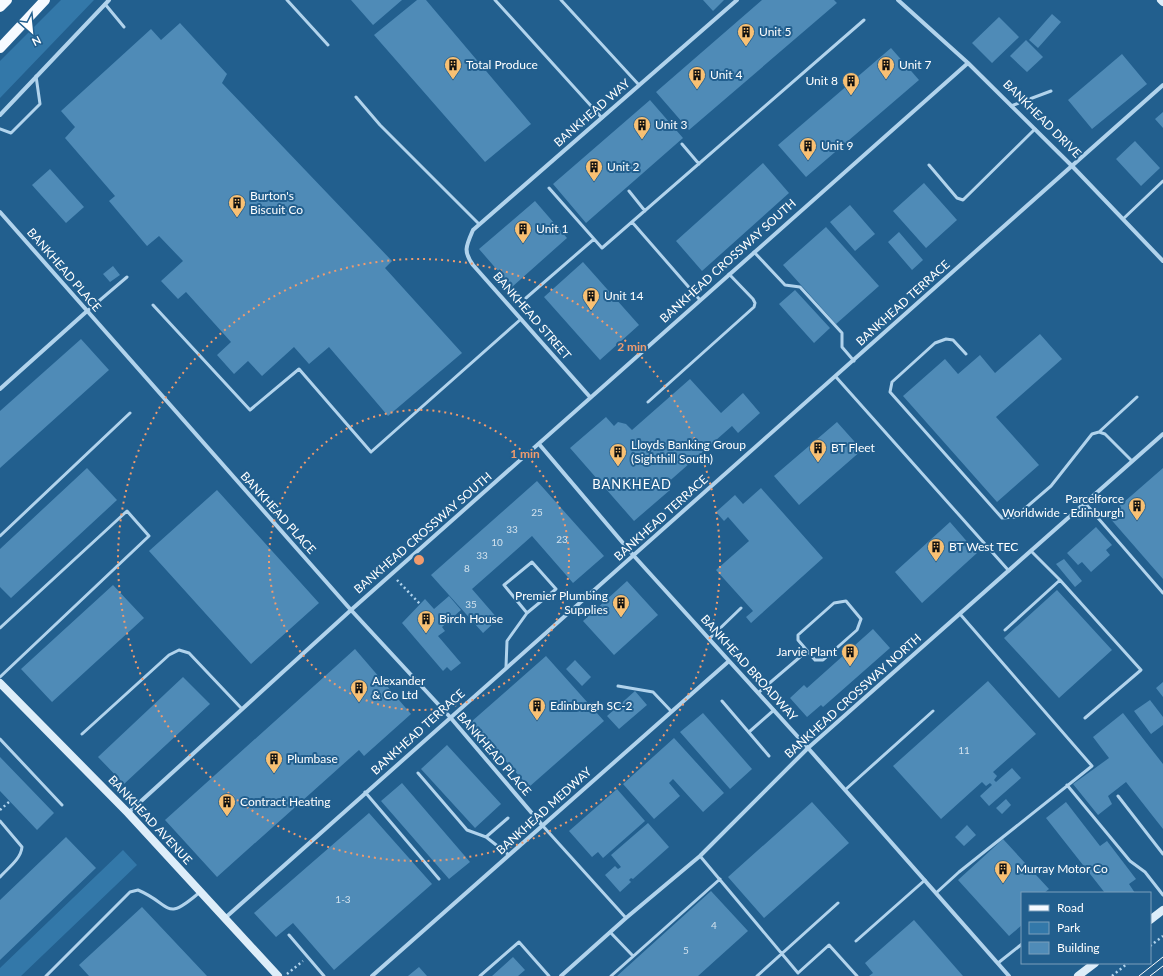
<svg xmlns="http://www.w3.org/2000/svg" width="1163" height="976" viewBox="0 0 1163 976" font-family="Lato,sans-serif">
<rect width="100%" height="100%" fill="#225f8e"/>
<!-- green -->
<path fill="#3378a9" d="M61 0H94L0 98V61Z
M123 850 137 865 21 976H0V968Z"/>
<!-- building -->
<path fill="#4f8bb7" d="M351 0H402L373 25Z
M417 0H426L531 124 485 162 374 35Z
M703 0H724L713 11Z
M762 0H834L837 3 689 130 656 92Z
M1052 14 1061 22 1038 48 1029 40Z
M999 17 1019 37 992 63 972 43Z
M180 23 227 74 222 83 392 261 385 268 462 353 388 416 329 347 309 364 294 347 262 376 248 361 234 374 217 355 231 342 186 292 178 299 161 281 183 261 159 236 147 246 109 201 115 196 65 138 75 127 61 111 151 29 161 40Z
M1026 40 1043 57 1027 72 1010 56Z
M891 48 919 80 806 177 778 145Z
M1122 54 1147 84 1092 129 1068 100Z
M650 100 683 138 586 223 553 184Z
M1163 112V128L1155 119Z
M1135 141 1160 168 1141 186 1116 159Z
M763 163 789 193 702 271 676 241Z
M50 169 84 207 66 223 32 185Z
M924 183 957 220 926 248 893 211Z
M535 201 567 238 512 287 479 249Z
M850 205 875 234 855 251 830 222Z
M826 227 879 286 836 324 783 265Z
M899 232 923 260 912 270 888 242Z
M583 262 639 325 600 360 544 297Z
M113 266 120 275 110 282 103 274Z
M795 290 830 328 814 343 779 304Z
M1040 334 1062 359 996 417 1039 465 997 502 903 396 945 359 958 374 980 355 995 373Z
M81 339 109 370 0 468V411Z
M690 379 721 413 743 393 760 413 738 433 732 426 665 485 670 490 634 521 570 448 606 417 614 426 618 422 626 424 632 430Z
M837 422 862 450 799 505 774 476Z
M87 468 117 500 11 598 0 587V549Z
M1163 468V579L1108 516Z
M537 481 604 556 573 583 532 536 472 589 498 619 483 633 431 575Z
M761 488 823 558 751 623 746 617 753 611 716 570 749 541 728 517 724 521 716 512 735 495 743 504Z
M217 490 319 603 251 664 149 551Z
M950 522 977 553 922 603 895 572Z
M1096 527 1112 545 1106 550 1110 555 1091 572 1082 562 1078 565 1067 553Z
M1064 559 1082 581 1075 587 1056 564Z
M627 581 658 615 614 655 583 621Z
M113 585 144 618 52 702 21 669Z
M1057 590 1112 650 1059 698 1004 638Z
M449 596 461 610 442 627 445 631 438 636 461 663 451 671 447 667 443 671 402 623 425 599 434 609Z
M873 629 890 648 823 707 821 705 807 717 790 698 804 685 807 688Z
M355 649 411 714 364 756 359 750 217 877 165 820Z
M546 656 604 721 529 787 471 722Z
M575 660 591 677 582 686 566 669Z
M183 677 210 704 124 784 98 757Z
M988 681 1036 734 993 772 997 776 994 780 996 782 1012 768 1021 778 989 806 980 796 992 785 990 783 986 786 982 782 941 819 893 766Z
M1163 682V697L1156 688Z
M635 691 647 705 619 729 607 716Z
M1150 700 1163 717V725L1151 734 1134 711Z
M703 713 752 769 730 789 680 732Z
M1123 713 1163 764V829L1126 782 1108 796 1112 804 1098 815 1073 784 1109 758 1093 737Z
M674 738 724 793 703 812 673 779 669 783 680 796 654 819 623 784Z
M447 745 501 804 475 828 421 769Z
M0 757 54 813 37 830 0 791Z
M402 783 470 862 449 879 381 801Z
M617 789 645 821 603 858 598 852 592 857 569 831Z
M1006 799 1011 805 1002 814 996 808Z
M812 802 849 843 764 918 728 877Z
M1066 802 1100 846 1107 841 1136 879 1129 884 1135 893H1105L1046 818Z
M369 813 432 884 334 970 293 923 276 937 254 913Z
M648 823 669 847 633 879 631 878 629 880 631 882 620 892 605 875 615 866 618 869 621 867 611 855Z
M967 825 976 835 964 846 955 837Z
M66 837 96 868 0 960V900Z
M1003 839 1049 889 1044 893H1022V925L1009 936 958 880Z
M711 891 748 931 698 976H617Z
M142 907 207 976H89L79 965Z
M914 920 963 976H869L873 973 865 963Z
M513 957 525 970 518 976H492Z
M419 967 427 976H408Z"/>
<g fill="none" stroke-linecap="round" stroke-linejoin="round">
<!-- path -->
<path stroke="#b1d3ec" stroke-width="2.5" stroke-dasharray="2 3" stroke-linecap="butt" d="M397 580 420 604
M0 810 10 801
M1150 946 1163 936
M287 974 303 961
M1112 976 1128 963"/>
<!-- lane -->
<path stroke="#b1d3ec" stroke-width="3" d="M287 0 328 45
M495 0 602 118
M561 0 639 85
M105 4 124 27
M356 97 380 125 479 224
M1011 106 1051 91
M0 129 11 133 40 104 36 76
M682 144 699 164
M929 165 957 198 963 200 1035 129
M549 188 602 248 864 20
M629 191 645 211
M1123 219 1163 181
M632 222 700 300
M754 252 785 285 800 287 842 333V347L854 361
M526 298 594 239
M153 305 250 410 299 369 371 452 521 319
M86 312 127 277
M966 354 953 340 946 339 935 343 892 382 890 392 1002 518 1015 517 1051 486 1092 434 1099 432 1105 434 1132 461
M836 377 1009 571
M648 402 754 307 755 303 753 299 729 274
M1099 432 1137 397
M1085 503 1163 593
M0 536 130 413
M1060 580 1141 670 1085 718
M846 601 861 619 857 630 823 660H815L798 640V635L834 603Z
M0 628 127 511 149 536 0 677
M1005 630 1060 580 1031 551
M709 639 741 608
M506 667 507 641 527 613 556 589 532 562 504 585 527 613
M618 686 653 692 671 711
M758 693 807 651
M722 701 769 756
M749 732 774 710
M82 734 169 655 179 650 189 653 242 709
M0 739 62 805
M418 773 467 830 486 837 509 855
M1067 785 1130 861 1145 872 1163 895
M845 790 933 711
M365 792 439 879
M1118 796 1163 854
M0 821 22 847C21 859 8 868 0 877
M542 825 626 918
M486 837 508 818
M700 856 798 973 829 945 857 976
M936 893 959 872 1092 766 960 614
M610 932 633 956
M289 935 324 976
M856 941 925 880
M998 963 1022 944
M46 976 130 892 138 890C173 905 164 923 200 892
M480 976 519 942 549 976
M611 976 720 879
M757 976 838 903"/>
<!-- street -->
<path stroke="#b1d3ec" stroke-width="4" d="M898 0 968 63 1073 167 1163 261
M0 115 109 0
M0 212 351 610 450 717 542 825
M0 389 86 312
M590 397 473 265C463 251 466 246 473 230L737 0
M539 444 634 556 808 748 1009 976
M128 813 351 610 968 63
M225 918C536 639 852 365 1163 85
M372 976 729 661
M561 976 626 918 700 856 808 748 1163 434"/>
<!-- secondary -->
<path stroke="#ddedf9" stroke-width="8" d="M1161 0 1163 2
M0 683 128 813 278 976
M1150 920 1163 910
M1078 976 1095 963"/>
<!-- primary -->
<path stroke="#f6faff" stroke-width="10" d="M0 7 7 0
M0 48 45 0"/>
<!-- tram -->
<path stroke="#fff" stroke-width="1" d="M1139 976 1163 957
M1150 976 1163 966"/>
</g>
<!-- distance rings -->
<g fill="none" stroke="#f19b6d" stroke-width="2" stroke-dasharray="2 4">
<circle cx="419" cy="560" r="150"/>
<circle cx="419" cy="560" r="301"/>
</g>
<!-- icons -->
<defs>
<symbol id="building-pin" viewBox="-11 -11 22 30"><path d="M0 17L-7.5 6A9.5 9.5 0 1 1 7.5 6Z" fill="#f8c073" stroke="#225f8e"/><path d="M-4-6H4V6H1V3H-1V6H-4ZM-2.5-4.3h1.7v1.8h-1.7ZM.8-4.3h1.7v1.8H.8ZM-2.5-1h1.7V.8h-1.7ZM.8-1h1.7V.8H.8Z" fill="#111"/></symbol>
</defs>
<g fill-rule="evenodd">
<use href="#building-pin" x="736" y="22" width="20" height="27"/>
<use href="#building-pin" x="443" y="55" width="20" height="27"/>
<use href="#building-pin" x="876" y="55" width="20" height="27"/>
<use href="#building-pin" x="687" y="65" width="20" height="27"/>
<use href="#building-pin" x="841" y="71" width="20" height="27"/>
<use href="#building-pin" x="632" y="115" width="20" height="27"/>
<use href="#building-pin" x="798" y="136" width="20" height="27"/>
<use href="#building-pin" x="584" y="157" width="20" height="27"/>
<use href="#building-pin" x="227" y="193" width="20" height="27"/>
<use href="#building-pin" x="513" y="219" width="20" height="27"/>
<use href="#building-pin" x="581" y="286" width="20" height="27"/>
<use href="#building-pin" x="808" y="438" width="20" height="27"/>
<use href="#building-pin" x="608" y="442" width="20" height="27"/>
<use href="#building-pin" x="1127" y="496" width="20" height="27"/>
<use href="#building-pin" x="926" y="537" width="20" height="27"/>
<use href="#building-pin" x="611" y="593" width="20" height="27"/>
<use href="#building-pin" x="416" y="609" width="20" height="27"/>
<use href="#building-pin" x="840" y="642" width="20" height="27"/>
<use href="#building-pin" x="349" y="678" width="20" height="27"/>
<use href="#building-pin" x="527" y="696" width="20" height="27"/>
<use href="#building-pin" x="264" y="749" width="20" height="27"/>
<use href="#building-pin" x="217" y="792" width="20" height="27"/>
<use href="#building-pin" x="993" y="859" width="20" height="27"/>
</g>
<g text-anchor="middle" stroke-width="4" stroke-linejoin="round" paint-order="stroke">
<!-- number labels -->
<g font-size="10" fill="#d3e2ed">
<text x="537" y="516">25</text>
<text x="512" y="533">33</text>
<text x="562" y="543">23</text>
<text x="497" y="546">10</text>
<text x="482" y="559">33</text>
<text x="467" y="572">8</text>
<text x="471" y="608">35</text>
<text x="964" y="754">11</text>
<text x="343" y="903">1-3</text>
<text x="714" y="929">4</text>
<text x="686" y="954">5</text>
</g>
<!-- poi labels -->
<g font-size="12" fill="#fff" stroke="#225f8e" text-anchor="start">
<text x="759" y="36">Unit 5</text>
<text x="466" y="69">Total Produce</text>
<text x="899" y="69">Unit 7</text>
<text x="710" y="79">Unit 4</text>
<text x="838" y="85" text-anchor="end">Unit 8</text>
<text x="655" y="129">Unit 3</text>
<text x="821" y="150">Unit 9</text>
<text x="607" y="171">Unit 2</text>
<text x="250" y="200">Burton's<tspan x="250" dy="14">Biscuit Co</tspan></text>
<text x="536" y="233">Unit 1</text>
<text x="604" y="300">Unit 14</text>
<text x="631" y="449">Lloyds Banking Group<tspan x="631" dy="14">(Sighthill South)</tspan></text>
<text x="831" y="452">BT Fleet</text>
<text x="1124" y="503" text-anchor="end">Parcelforce<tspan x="1124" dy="14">Worldwide - Edinburgh</tspan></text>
<text x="949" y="551">BT West TEC</text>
<text x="608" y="600" text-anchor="end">Premier Plumbing<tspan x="608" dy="14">Supplies</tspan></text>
<text x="439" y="623">Birch House</text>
<text x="837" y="656" text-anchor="end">Jarvie Plant</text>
<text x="372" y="685">Alexander<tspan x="372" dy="14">&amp; Co Ltd</tspan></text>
<text x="550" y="710">Edinburgh SC-2</text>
<text x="287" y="763">Plumbase</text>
<text x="240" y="806">Contract Heating</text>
<text x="1016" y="873">Murray Motor Co</text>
</g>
<!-- street labels -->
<g font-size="12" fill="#fff" stroke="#225f8e">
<text transform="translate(592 113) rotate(-41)" y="4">BANKHEAD WAY</text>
<text transform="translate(1042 119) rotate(45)" y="4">BANKHEAD DRIVE</text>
<text transform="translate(728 261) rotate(-42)" y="4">BANKHEAD CROSSWAY SOUTH</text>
<text transform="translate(64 270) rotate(49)" y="4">BANKHEAD PLACE</text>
<text transform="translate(903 303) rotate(-42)" y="4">BANKHEAD TERRACE</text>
<text transform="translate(532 316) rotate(49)" y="4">BANKHEAD STREET</text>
<text transform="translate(278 513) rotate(48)" y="4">BANKHEAD PLACE</text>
<text transform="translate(661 518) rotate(-42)" y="4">BANKHEAD TERRACE</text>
<text transform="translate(423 533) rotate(-41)" y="4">BANKHEAD CROSSWAY SOUTH</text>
<text transform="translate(749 668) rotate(48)" y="4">BANKHEAD BROADWAY</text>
<text transform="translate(853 696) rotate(-42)" y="4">BANKHEAD CROSSWAY NORTH</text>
<text transform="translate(418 732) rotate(-42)" y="4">BANKHEAD TERRACE</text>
<text transform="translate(494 754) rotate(49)" y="4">BANKHEAD PLACE</text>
<text transform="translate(544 811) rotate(-42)" y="4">BANKHEAD MEDWAY</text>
<text transform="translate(150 820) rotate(47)" y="4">BANKHEAD AVENUE</text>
</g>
<!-- neighbourhood labels -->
<g font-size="13" letter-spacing="1" fill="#fff" stroke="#225f8e">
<text x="632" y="489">BANKHEAD</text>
</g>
</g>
<circle cx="419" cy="560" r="6" fill="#f19b6d" stroke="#225f8e" stroke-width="2"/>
<g font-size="12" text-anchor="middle" font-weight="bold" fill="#f19b6d" stroke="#225f8e" stroke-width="4" stroke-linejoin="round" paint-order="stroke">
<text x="632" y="351">2 min</text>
<text x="525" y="458">1 min</text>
</g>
<!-- legend -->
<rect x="1021" y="892" width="130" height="72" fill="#225f8e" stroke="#7a9fbb"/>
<rect x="1029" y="905" width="20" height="6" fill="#f6faff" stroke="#7a9fbb"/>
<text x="1057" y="912" font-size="12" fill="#ffffff">Road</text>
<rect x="1029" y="922" width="20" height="12" fill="#3378a9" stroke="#7a9fbb"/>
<text x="1057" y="932" font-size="12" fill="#ffffff">Park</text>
<rect x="1029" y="942" width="20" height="12" fill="#4f8bb7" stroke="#7a9fbb"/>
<text x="1057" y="952" font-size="12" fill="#ffffff">Building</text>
<!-- north arrow -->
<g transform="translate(32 32) rotate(153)" stroke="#225f8e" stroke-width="3" paint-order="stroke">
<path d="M0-3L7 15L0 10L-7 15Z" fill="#ffffff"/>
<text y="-6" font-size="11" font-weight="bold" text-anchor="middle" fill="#ffffff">N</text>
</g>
</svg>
